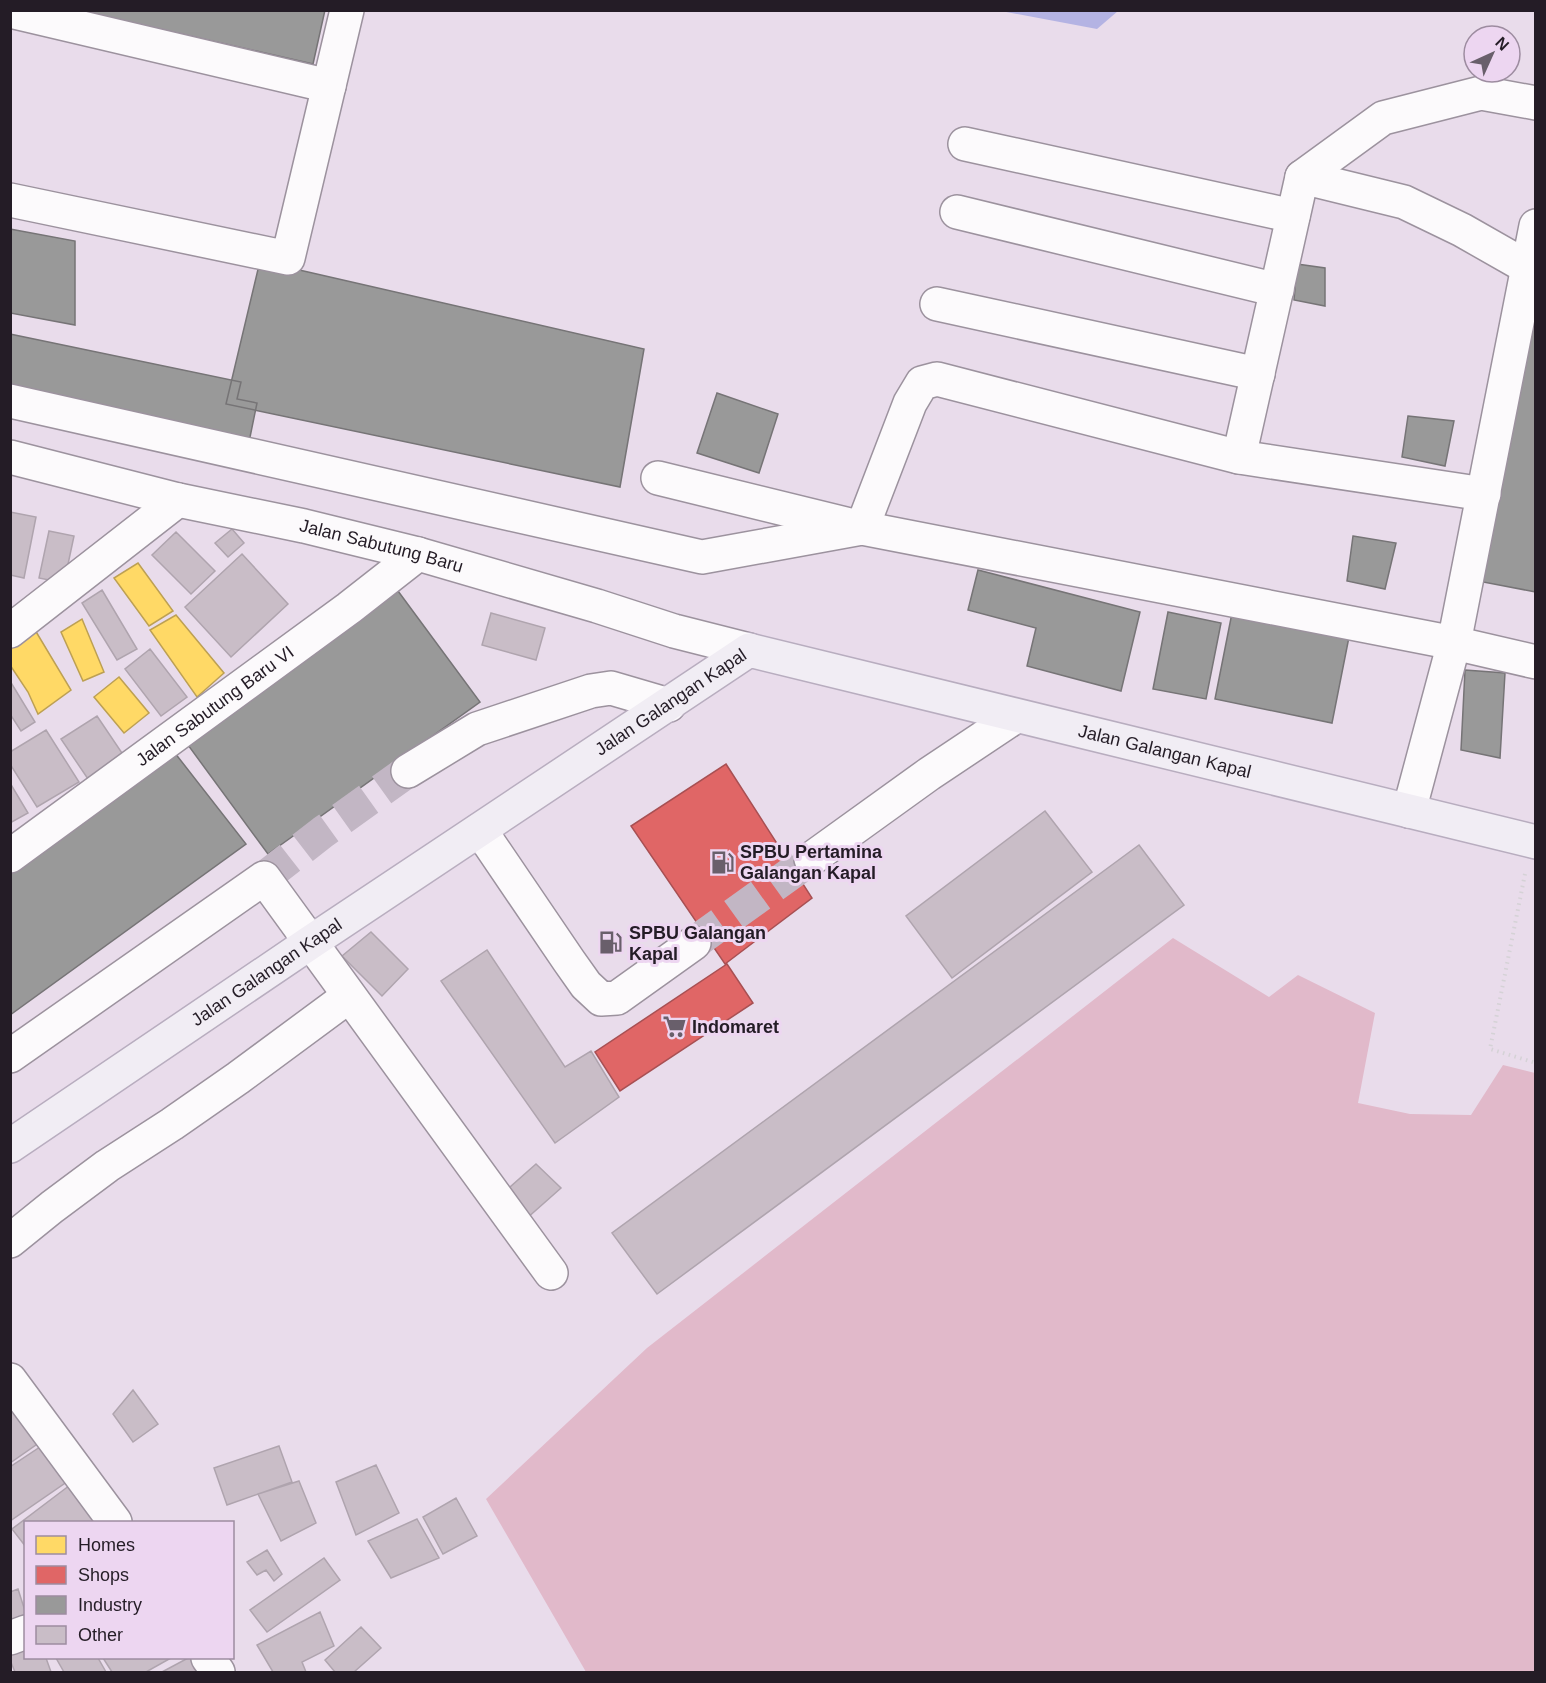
<svg xmlns="http://www.w3.org/2000/svg" width="1546" height="1683" viewBox="0 0 1546 1683" font-family="Helvetica,sans-serif">
<rect width="100%" height="100%" fill="#e9dceb"/>
<!-- green -->
<path fill="#e1b9ca" d="M1173 938 1269 997 1298 975 1375 1013 1358 1103 1410 1114 1471 1115 1503 1065 1535 1073V1672H586L486 1499 647 1348Z"/>
<!-- water -->
<path fill="#b4b3e3" d="M1001 11H1118L1097 29Z"/>
<!-- homes -->
<path fill="#ffd966" stroke="#bda053" stroke-width="1.5" d="M138 563 173 611 149 626 114 578Z
M176 615 224 673 197 697 150 630Z
M82 619 104 672 83 681 61 632Z
M35 630 71 690 38 714 28 692 10 665V645Z
M119 677 149 713 124 733 94 697Z"/>
<!-- shops -->
<path fill="#e06666" stroke="#a85053" stroke-width="1.5" d="M726 764 812 898 725 964 631 826Z
M727 964 753 1003 620 1091 595 1052Z"/>
<!-- industry -->
<path fill="#999" stroke="#767476" stroke-width="1.5" d="M75 10H325L313 64Z
M10 229 75 241V325L10 313Z
M260 261 644 349 620 487 226 404Z
M1297 264 1325 268V306L1294 300Z
M1536 301V592L1483 582Z
M10 334 241 382 237 399 257 403 249 442 10 392Z
M717 393 778 414 759 473 697 453Z
M1408 416 1454 421 1445 466 1402 457Z
M1353 536 1396 543 1385 589 1347 581Z
M978 570 1140 612 1121 691 1027 666 1036 628 968 610Z
M398 591 480 702 268 854 188 745Z
M1168 612 1221 623 1206 699 1153 689Z
M1232 613 1349 637 1332 723 1215 699Z
M1465 670 1505 673 1500 758 1461 750Z
M171 748 246 844 10 1015V863Z"/>
<!-- building -->
<path fill="#c9bdc7" stroke="#afa4ae" stroke-width="1.5" d="M10 512 36 517 24 578 10 575Z
M232 529 244 543 228 557 215 543Z
M49 531 74 536 64 583 39 578Z
M176 532 215 571 191 594 152 555Z
M242 554 288 604 231 657 185 607Z
M102 590 137 649 117 660 82 603Z
M491 613 545 628 536 660 482 645Z
M150 649 187 697 161 716 125 669Z
M10 681 35 722 21 731 10 714Z
M97 716 124 756 88 779 61 739Z
M46 730 79 782 37 807 10 764V752Z
M10 783 28 813 10 823Z
M1045 811 1092 872 952 978 906 916Z
M1139 845 1184 905 657 1294 612 1233Z
M371 932 408 969 382 996 342 956Z
M487 950 565 1067 591 1051 619 1097 555 1143 441 981Z
M536 1164 561 1188 526 1219 502 1194Z
M133 1390 158 1424 133 1442 113 1414Z
M10 1394 43 1440 10 1463Z
M46 1443 71 1479 10 1521V1467Z
M279 1446 292 1482 227 1505 214 1468Z
M376 1465 399 1513 356 1535 336 1482Z
M299 1481 316 1523 281 1541 258 1494Z
M74 1482 96 1522H26V1547L12 1529Z
M456 1498 477 1536 443 1554 423 1517Z
M417 1519 439 1558 391 1578 368 1541Z
M267 1550 282 1574 274 1581 266 1570 257 1575 247 1562Z
M324 1558 340 1580 267 1632 250 1610Z
M18 1589 26 1614V1624L15 1627 10 1614V1592Z
M320 1612 334 1646 302 1662 306 1672H273L257 1645Z
M361 1627 381 1648 354 1672H335L325 1660Z
M26 1641V1658H46L51 1672H15L10 1660V1646Z
M56 1658H98L106 1672H64Z
M103 1658H171L146 1672H112Z
M188 1658H194L202 1672H162Z"/>
<g fill="none" stroke-linecap="round" stroke-linejoin="round">
<!-- minor-tunnel -->
<path stroke="#c2b6c4" stroke-width="33" stroke-dasharray="33 16" stroke-linecap="butt" d="M264 878 323 832 408 771
M694 943 811 859"/>
<defs>
<g id="minor">
<path d="M10 11 329 86"/>
<path d="M965 144 1293 216"/>
<path d="M1302 177 1404 202 1462 230 1527 267"/>
<path d="M10 200 288 258 347 10"/>
<path d="M957 212 1277 290"/>
<path d="M937 304 1258 374"/>
<path d="M10 401 702 557 862 528 1454 643 1536 662"/>
<path id="s1" d="M10 457 178 500 304 526 418 554 597 606 674 631 749 650"/>
<path d="M1239 457 1302 177 1383 118 1481 93 1536 103"/>
<path d="M658 478 862 528 910 403 922 383 937 379 1239 457 1484 494"/>
<path d="M10 631 178 500"/>
<path d="M408 771 477 729 591 691 611 688 669 705"/>
<path d="M1409 811 1454 643 1536 226"/>
<path d="M480 830 569 961 586 985 601 999 617 998 694 943"/>
<path id="s2" d="M10 856 349 608 418 554"/>
<path d="M811 859 929 774 1016 716"/>
<path d="M10 1056 264 878 551 1273"/>
<path d="M10 1241 52 1207 107 1166 172 1124 238 1078 349 996"/>
<path d="M10 1380 115 1522"/>
<path d="M10 1638 26 1632"/>
<path d="M208 1658 218 1672"/>
</g>
<g id="major">
<path id="s3" d="M10 1146 311 942 749 650 1536 842"/>
</g>
</defs>
<!-- minor casing -->
<use href="#minor" stroke="#9c929e" stroke-width="36"/>
<!-- major casing -->
<use href="#major" stroke="#b8adbf" stroke-width="36"/>
<!-- path -->
<path stroke="#d5d2d6" stroke-width="4" stroke-dasharray="1.5 4.5" stroke-linecap="butt" d="M1525 874 1490 1049 1536 1063"/>
<!-- minor -->
<use href="#minor" stroke="#fcfafc" stroke-width="33"/>
<!-- major -->
<use href="#major" stroke="#f1edf4" stroke-width="33"/>
</g>
<!-- icons -->
<defs>
<symbol id="fuel-bare" viewBox="-9 -9 18 18"><path d="M-5.5-6h7V0h2V4h1.3V-2.5L3-4.5l.8-.8L6-3V5H2.5V1h-1V6h-7ZM-4.2-4.7v3.2H.2V-4.7Z" fill="#695f6b" stroke="#edd6f1" stroke-width="2.5" paint-order="stroke"/></symbol>
<symbol id="supermarket-bare" viewBox="-9 -9 18 18"><path d="M-6-5.5h2.5l.6 2H6L4.5 2H-2.5L-4.4-4H-6ZM-1.5 3.2a1.3 1.3 0 1 0 .1 0ZM3 3.2a1.3 1.3 0 1 0 .1 0Z" fill="#695f6b" stroke="#edd6f1" stroke-width="2.5" paint-order="stroke"/></symbol>
</defs>
<g fill-rule="evenodd">
<use href="#fuel-bare" x="706" y="846" width="33" height="33"/>
<use href="#fuel-bare" x="594" y="926" width="33" height="33"/>
<use href="#supermarket-bare" x="658" y="1010" width="33" height="33"/>
</g>
<g text-anchor="middle" stroke-width="6" stroke-linejoin="round" paint-order="stroke">
<!-- street labels -->
<g font-size="18" fill="#241c26" stroke="#edd6f1">
<text dy="6" stroke="none"><textPath href="#s1" startOffset="382">Jalan Sabutung Baru</textPath></text>
<text dy="6" stroke="none"><textPath href="#s3" startOffset="796">Jalan Galangan Kapal</textPath></text>
<text dy="6" stroke="none"><textPath href="#s2" startOffset="254">Jalan Sabutung Baru VI</textPath></text>
<text dy="6" stroke="none"><textPath href="#s3" startOffset="1318">Jalan Galangan Kapal</textPath></text>
<text dy="6" stroke="none"><textPath href="#s3" startOffset="310">Jalan Galangan Kapal</textPath></text>
</g>
<!-- poi labels -->
<g font-size="18" font-weight="bold" fill="#241c26" stroke="#edd6f1" text-anchor="start">
<text x="740" y="858">SPBU Pertamina<tspan x="740" dy="21">Galangan Kapal</tspan></text>
<text x="629" y="939">SPBU Galangan<tspan x="629" dy="21">Kapal</tspan></text>
<text x="692" y="1033">Indomaret</text>
</g>
</g>
<!-- border -->
<rect width="1546" height="1683" fill="none" stroke="#241c26" stroke-width="24"/>
<!-- legend -->
<rect x="24" y="1521" width="210" height="138" fill="#edd6f1" stroke="#9d8ca0" stroke-width="1.5"/>
<rect x="36" y="1536" width="30" height="18" fill="#ffd966" stroke="#9d8ca0" stroke-width="1.5"/>
<text x="78" y="1551" font-size="18" fill="#241c26">Homes</text>
<rect x="36" y="1566" width="30" height="18" fill="#e06666" stroke="#9d8ca0" stroke-width="1.5"/>
<text x="78" y="1581" font-size="18" fill="#241c26">Shops</text>
<rect x="36" y="1596" width="30" height="18" fill="#999999" stroke="#9d8ca0" stroke-width="1.5"/>
<text x="78" y="1611" font-size="18" fill="#241c26">Industry</text>
<rect x="36" y="1626" width="30" height="18" fill="#c9bdc7" stroke="#9d8ca0" stroke-width="1.5"/>
<text x="78" y="1641" font-size="18" fill="#241c26">Other</text>
<!-- north arrow -->
<g transform="translate(1492 54) rotate(45)"><circle r="28" fill="#edd6f1" stroke="#9d8ca0" stroke-width="1.5"/>
<path d="M0-4.5L10 22L0 15L-10 22Z" fill="#695f6b"/>
<text y="-9" font-size="16" font-weight="bold" text-anchor="middle" fill="#241c26">N</text>
</g>
</svg>
